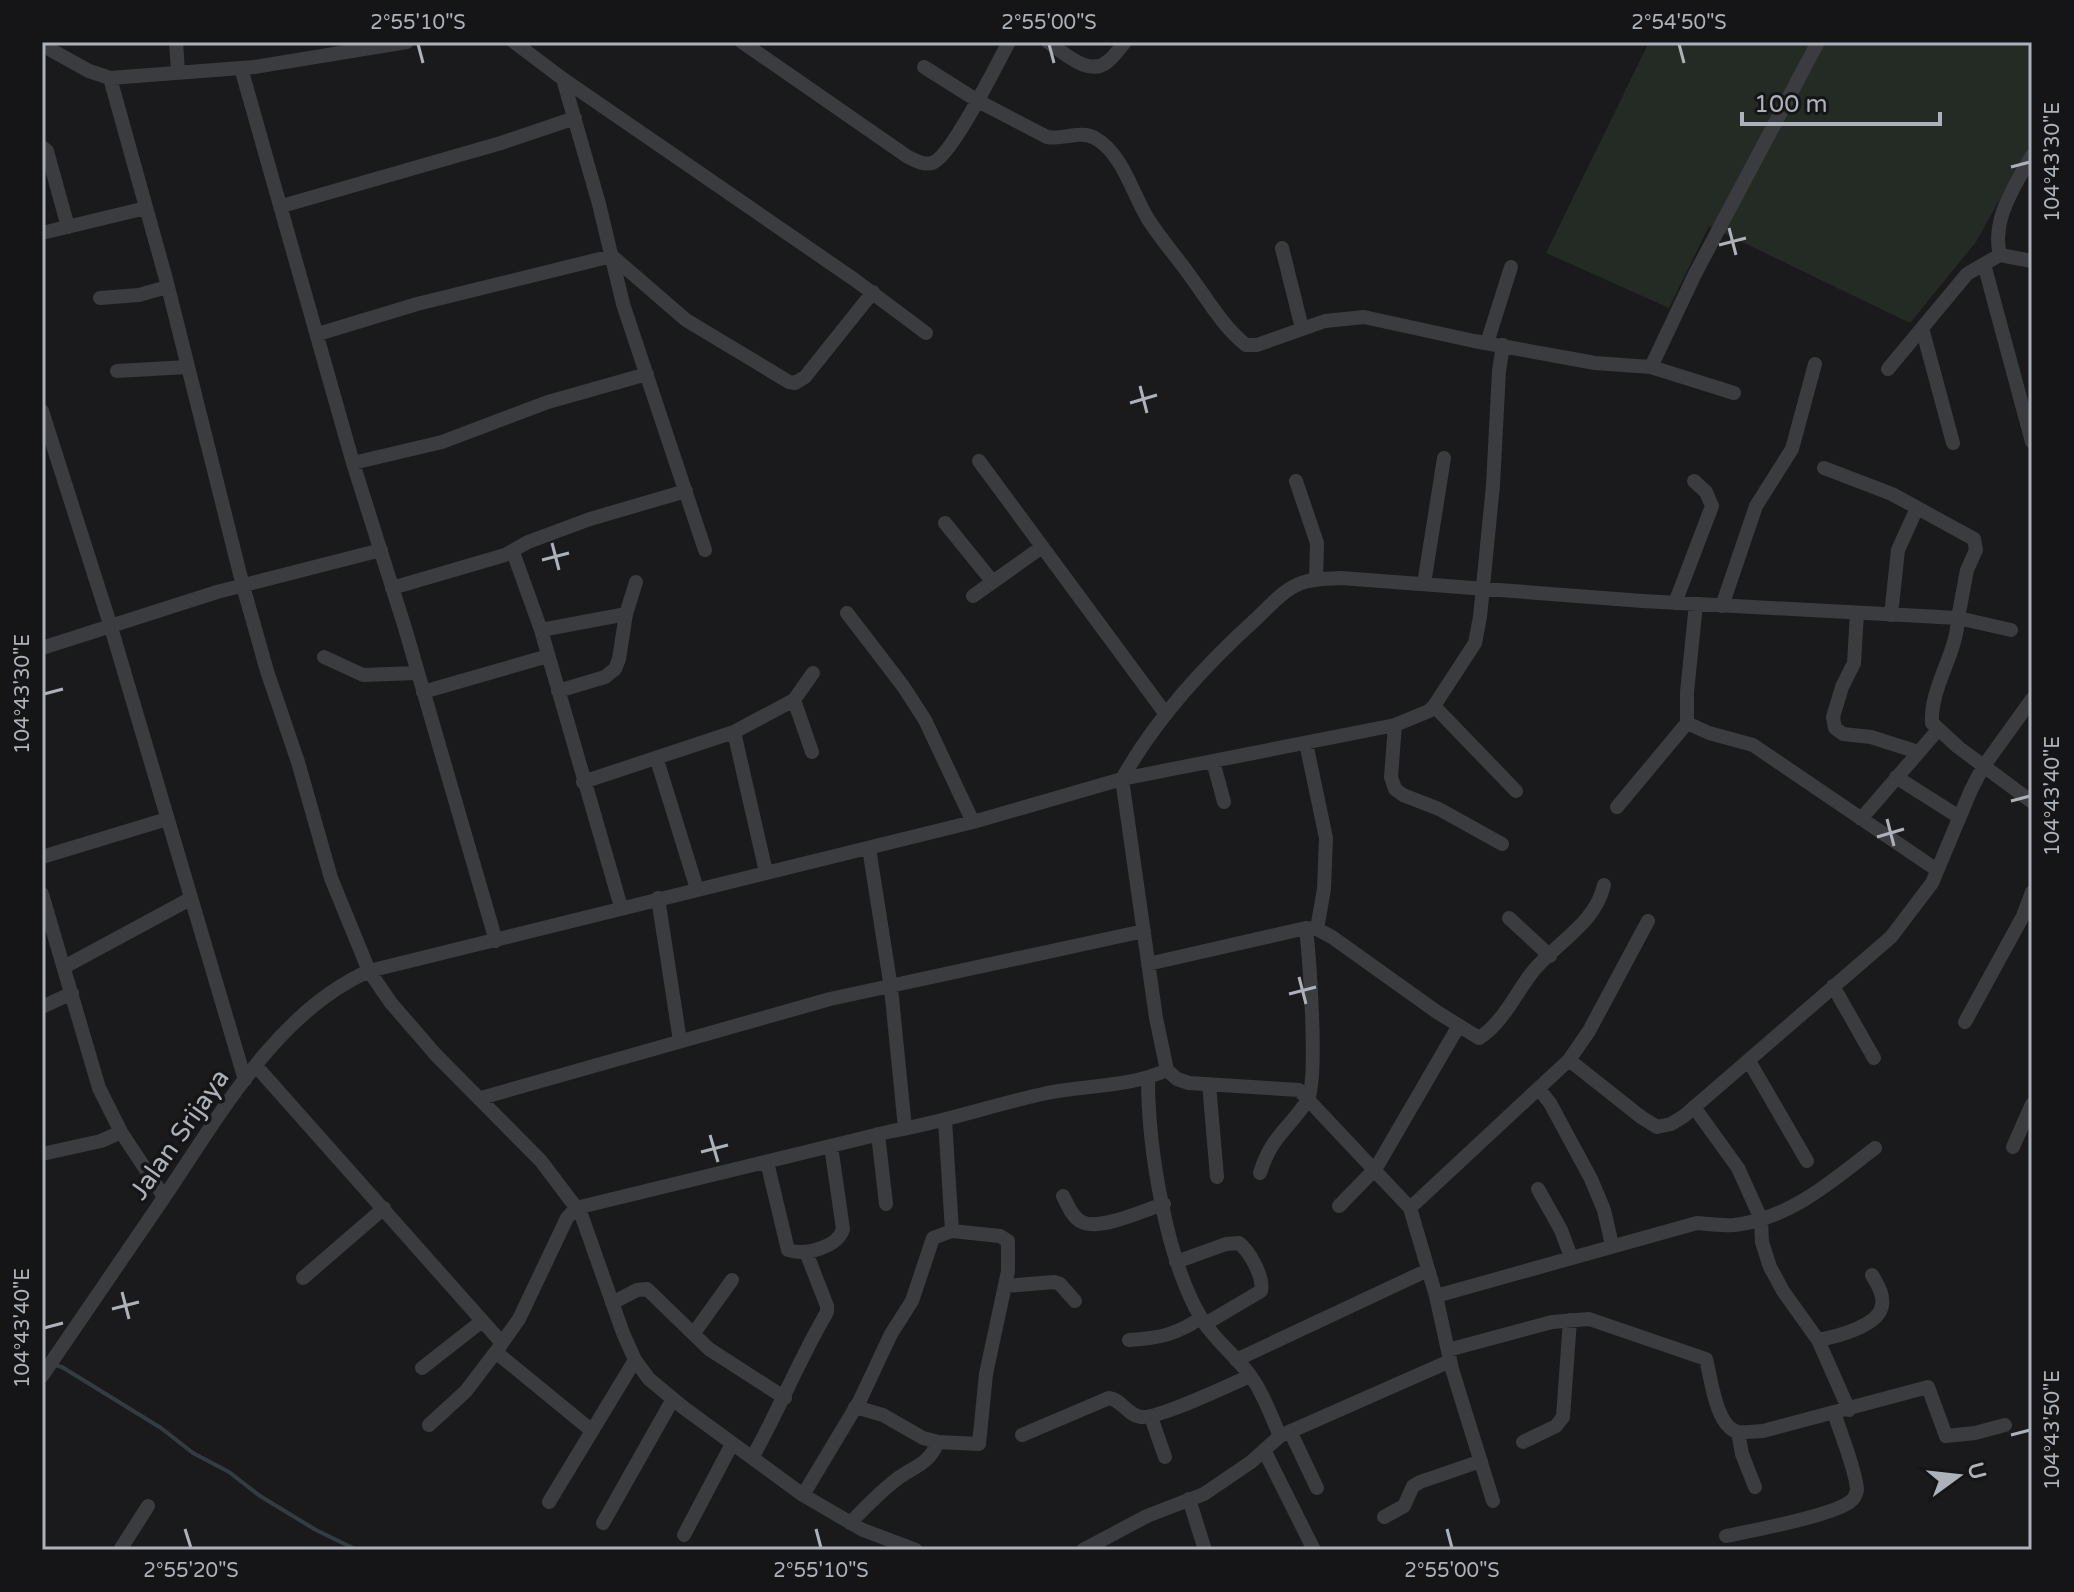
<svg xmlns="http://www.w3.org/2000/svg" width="2074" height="1592" viewBox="0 0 2074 1592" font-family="'Varela Round',sans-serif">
<rect width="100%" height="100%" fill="#1a1a1c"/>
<!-- green -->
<path fill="#242b24" d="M1649 42H2032V141L1976 242 1910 323 1709 226 1669 308 1546 253Z"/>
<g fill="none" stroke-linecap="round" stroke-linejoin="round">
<!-- stream -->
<path stroke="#333c41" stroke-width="4" d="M42 1362 62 1367 161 1428 193 1453 229 1472 260 1496 316 1530 357 1550"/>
<!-- minor -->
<path stroke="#3b3c40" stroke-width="14" d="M176 42 178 71
M514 42 563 79 855 280 926 333
M742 42 908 157C916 161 923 165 932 163 952 157 997 63 1009 42
M1048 42C1063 52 1089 77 1107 62 1114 57 1119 49 1125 42
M42 45 89 71 110 78 254 67 407 42
M924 67 978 101 1047 137C1064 140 1080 130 1095 138 1123 154 1132 193 1148 219 1160 238 1175 255 1188 273 1206 297 1222 326 1246 345H1257L1325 321 1364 317 1474 341 1595 363 1651 367 1734 393
M241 68 353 463 405 628 496 941
M110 78 166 279 243 586 267 671 298 762 331 878 369 971 391 1003 436 1055 541 1161 581 1214 623 1333 635 1360 649 1379 684 1408 803 1495 863 1530 916 1550
M563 79 599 204 623 304 705 550
M42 147 47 151 68 227
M282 206 501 143 575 118
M42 233 146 208
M1282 248 1302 328
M2000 255C1991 219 2015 186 2032 155
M2032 261 2000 255 1984 264 2032 442
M100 298 139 295 167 287
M1922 328 1953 443
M318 334 417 304 612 256 686 320 789 382 795 383 805 377 873 292
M1487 343 1511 267
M1651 367 1695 274 1818 42
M1888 369 1967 274 1984 264
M117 371 187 367
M42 411 110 624 245 1080
M979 461 1165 713
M353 463 442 442 548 402 647 374
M1824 468 1892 494 1974 539 1976 550 1967 570 1958 618 2011 630
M1296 481 1317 543 1316 579
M945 523 992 581
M513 552 541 630 621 907
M1424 584 1444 458
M392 588 505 555 528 542 590 519 686 491
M973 596 1042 547
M1675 603 1712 506 1706 492 1694 481
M1696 604 1687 692V723L1709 733 1753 745 1937 870
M1722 606 1756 506 1792 449 1815 364
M847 613 903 686 925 720 973 822
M1857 613 1854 663 1842 687 1833 717 1835 728 1843 734 1871 737 1918 752
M1891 615 1898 550 1917 508
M541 630 626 614
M42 648 217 592 381 550
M324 657 363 675 418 673
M558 691 605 677 615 669 619 659 626 614 636 582
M423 692 548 656
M794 700 812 752
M1434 706 1516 791
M1395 725 1391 777 1395 789 1403 795 1439 809 1502 844
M734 732 766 872
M1306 743 1326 838 1324 889 1317 929
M657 760 697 889
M1213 761 1224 802
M1896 777 1959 817
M583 782 734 732 794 700 813 673
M1617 807 1687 723
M1861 819 1937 731
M869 848 891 988 905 1128
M42 857 167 819
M42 894 99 1088 121 1132 164 1197
M658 898 680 1041
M1509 918 1550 956
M1148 964 1306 928 1317 929 1332 937 1437 1012 1479 1038C1504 1022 1516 992 1534 970 1558 941 1595 924 1604 885
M64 967 190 899
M1833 986 1874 1058
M42 1007 72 993
M1965 1022 2023 916 2032 892
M1569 1060 1641 1117 1657 1127 1671 1124 1684 1116 1891 937 1932 883 1971 790 1983 767 2032 699
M1749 1061 1807 1161
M256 1066 502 1343 519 1319 567 1218 576 1208 892 1131C945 1122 995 1104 1047 1093 1087 1085 1130 1087 1167 1070
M1209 1084 1217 1177
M1539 1089 1550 1103 1591 1179 1604 1210 1612 1245
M481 1098 830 999 1144 931
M1694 1107 1738 1168 1761 1219 1762 1242 1770 1267 1783 1291 1818 1340 1849 1410
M878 1134 886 1204
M2013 1147 2032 1104
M42 1154 101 1141 121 1132
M767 1162 788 1250C805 1256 838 1247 843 1229L831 1146
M1260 1173C1272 1135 1288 1130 1307 1101 1319 1083 1309 955 1306 928
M1538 1189 1561 1230 1571 1257
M1063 1196C1068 1205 1072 1218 1082 1222 1100 1231 1144 1210 1164 1204
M1339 1206 1376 1168 1458 1027
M1410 1208 1569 1060 1589 1031 1648 921
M1176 1262 1226 1244 1239 1243C1250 1252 1264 1277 1261 1291L1205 1324
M303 1278 384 1208
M1005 1286 1054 1282 1060 1284 1075 1301
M1436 1296 1697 1223C1709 1224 1723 1226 1735 1225 1791 1218 1832 1181 1875 1148
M612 1303 637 1290 647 1289 709 1349 785 1398
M694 1333 732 1280
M1129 1340C1160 1338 1175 1335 1201 1318
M1818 1340C1835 1337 1880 1326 1882 1305 1884 1294 1877 1284 1872 1275
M1448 1350 1552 1322 1589 1319 1706 1359C1711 1378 1716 1427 1738 1432 1745 1433 1755 1431 1763 1431L1928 1387 1946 1436 1975 1433 2005 1425
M497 1353 591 1430
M1236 1360 1428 1270
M422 1368 482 1321
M42 1376C82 1317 122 1258 163 1199 218 1118 276 1012 369 971L973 822 1122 779C1156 718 1204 666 1256 619 1269 607 1282 591 1299 584 1312 578 1328 579 1341 578L1643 601 1958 618C1957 654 1930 687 1932 723L1958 747 2032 802
M855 1407 883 1415 923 1438 938 1442 979 1444 986 1374 1008 1271V1241L1000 1236 952 1231 945 1120
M1151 1417 1165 1457
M429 1425 466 1391 501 1345
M1290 1431 1317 1488
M1738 1432 1742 1454 1755 1487
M1022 1435 1109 1398C1122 1400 1127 1415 1141 1417 1159 1419 1229 1385 1250 1376
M1280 1436 1450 1361
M1523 1442 1556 1426 1563 1417 1570 1320
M1264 1450 1314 1550
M752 1458C779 1410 799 1360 827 1312V1306L806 1252
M803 1495 860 1400 891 1334 912 1301 933 1238 952 1231
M1189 1499 1205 1550
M1493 1501 1452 1369 1436 1296 1410 1208 1299 1090 1189 1083 1177 1079 1167 1070 1156 1018 1122 779 1395 725 1429 711 1434 706 1475 643 1480 617 1493 485 1499 371 1503 345
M549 1502 635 1360
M1384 1517 1404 1506 1413 1486 1420 1482 1481 1461
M603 1523 673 1399
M850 1523C864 1509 877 1495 892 1483 911 1466 927 1468 938 1442
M684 1535 732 1444
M1726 1536C1751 1531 1835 1515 1851 1501 1854 1499 1856 1494 1857 1490 1857 1474 1840 1431 1834 1413
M120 1550 148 1506
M1083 1550 1147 1516 1204 1494 1251 1462 1280 1436C1272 1418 1265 1398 1254 1381 1240 1359 1217 1343 1203 1321 1166 1262 1148 1147 1148 1078"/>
</g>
<!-- ticks -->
<path fill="none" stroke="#adb2ba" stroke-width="3" d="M418 44 423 63M1049 44 1054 63M1679 44 1684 63M2011 167 2030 162M1729 228 1736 255M1719 245 1746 238M1140 386 1147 413M1130 403 1157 395M552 543 559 570M542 560 569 553M44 694 63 689M2011 801 2030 796M1887 819 1894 846M1877 837 1904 829M1299 977 1306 1004M1289 994 1316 987M710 1135 718 1162M701 1152 728 1145M122 1292 129 1319M112 1309 139 1302M44 1328 63 1323M2011 1435 2030 1430M185 1529 191 1548M816 1529 821 1548M1447 1529 1452 1548"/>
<g text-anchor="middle" stroke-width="7" stroke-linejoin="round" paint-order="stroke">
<!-- street labels -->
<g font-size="26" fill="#adb2ba" stroke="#151517">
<text transform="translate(179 1134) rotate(-55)" y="9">Jalan Srijaya</text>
</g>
</g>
<!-- border -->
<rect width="2074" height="1592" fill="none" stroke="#151517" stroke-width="88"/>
<!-- north arrow -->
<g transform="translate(1958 1476) rotate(75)" stroke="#151517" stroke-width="6" paint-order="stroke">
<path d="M0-6L14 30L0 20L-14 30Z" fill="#adb2ba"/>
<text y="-12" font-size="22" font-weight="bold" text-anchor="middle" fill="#adb2ba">U</text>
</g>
<!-- scale -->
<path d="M1742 112v12h198v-12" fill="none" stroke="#adb2ba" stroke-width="4"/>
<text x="1754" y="112" font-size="24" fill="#adb2ba" stroke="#151517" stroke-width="6" paint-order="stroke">100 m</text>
<rect x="44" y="44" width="1986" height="1504" fill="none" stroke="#adb2ba" stroke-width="3"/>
<g font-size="20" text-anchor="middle" fill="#adb2ba">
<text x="418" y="29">2°55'10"S</text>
<text x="1049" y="29">2°55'00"S</text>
<text x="1679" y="29">2°54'50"S</text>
<text transform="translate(2052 162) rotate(-90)" y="7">104°43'30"E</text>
<text transform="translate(22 694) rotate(-90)" y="7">104°43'30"E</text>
<text transform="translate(2052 796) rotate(-90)" y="7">104°43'40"E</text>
<text transform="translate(22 1328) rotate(-90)" y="7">104°43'40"E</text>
<text transform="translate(2052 1430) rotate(-90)" y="7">104°43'50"E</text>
<text x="191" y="1577">2°55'20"S</text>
<text x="821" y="1577">2°55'10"S</text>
<text x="1452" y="1577">2°55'00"S</text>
</g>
</svg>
